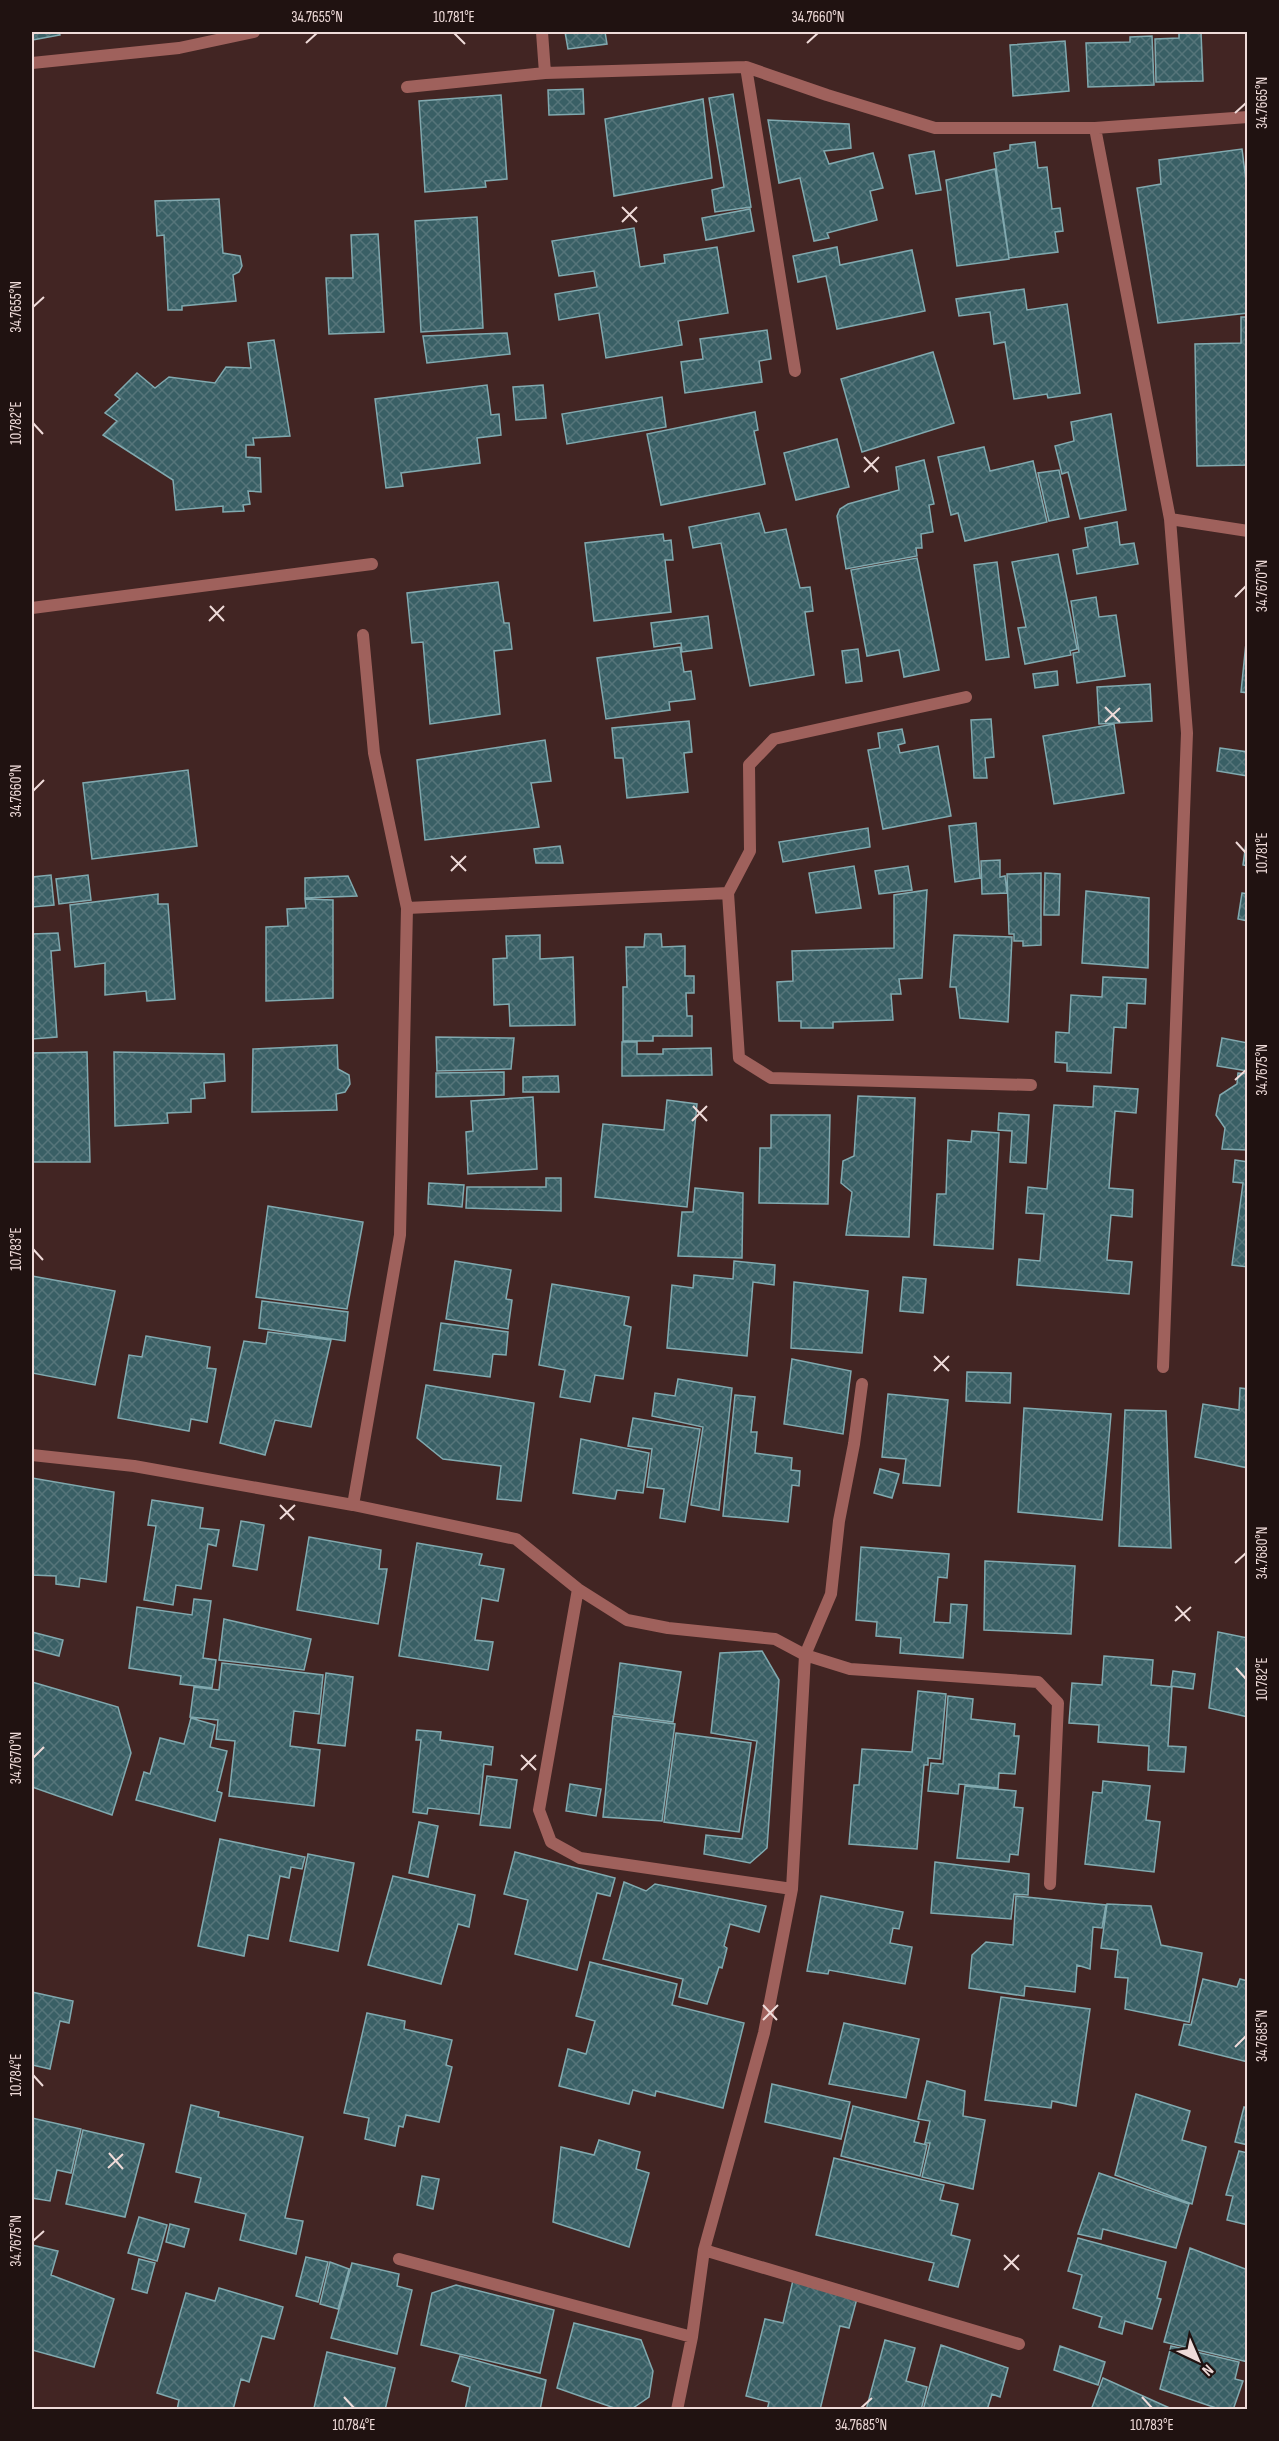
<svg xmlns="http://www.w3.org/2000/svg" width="1279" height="2441" viewBox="0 0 1279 2441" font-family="'Sofia Sans Condensed',sans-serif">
<defs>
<pattern id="building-cross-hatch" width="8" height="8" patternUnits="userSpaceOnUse" patternTransform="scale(1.5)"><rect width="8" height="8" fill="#395f65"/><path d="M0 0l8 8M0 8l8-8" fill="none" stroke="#56757a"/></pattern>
</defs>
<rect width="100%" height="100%" fill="#422523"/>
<!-- building -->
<path fill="url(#building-cross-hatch)" stroke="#81a9af" stroke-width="1.5" d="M32 32H59L60 35 32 40Z
M565 32H605L607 44 568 49Z
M1179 32H1201L1203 81 1156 82 1155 39 1179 38Z
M1152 36 1154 85 1088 87 1086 43 1130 42V37Z
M1065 41 1069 91 1013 96 1010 45Z
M583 89 584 114 549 115 548 90Z
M733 94 751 207 715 212 712 190 724 187 709 98Z
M501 95 507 179 485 181 486 187 425 192 419 101Z
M703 99 712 178 614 196 605 119Z
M768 120 849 124 851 148 824 151 829 164 873 153 883 188 870 191 877 220 827 233 829 238 814 241 800 178 779 183Z
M1035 142 1038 168 1047 167 1052 209 1060 208 1063 231 1055 232 1058 252 1009 258 994 153 1010 150V145Z
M1242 149 1248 196V313L1158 323 1137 188 1161 184 1159 160Z
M934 151 941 190 916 194 909 155Z
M995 169 1009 259 957 266 946 180Z
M219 199 223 253 240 256 242 266 239 272 233 275 236 301 182 306V310H168L164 235 157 236 155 201Z
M750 209 754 231 706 240 702 218Z
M477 217 483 328 421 332 415 221Z
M634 228 640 267 665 263 664 255 717 247 728 313 678 321 682 345 606 358 599 313 559 320 555 294 597 287 594 271 559 276 552 241Z
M378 234 384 332 329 334 326 278H353L351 235Z
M837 247 840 265 912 250 925 311 837 329 826 276 798 282 793 256Z
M1024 289 1027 310 1067 304 1080 393 1048 398 1047 394 1014 399 1005 342 994 344 990 312 959 316 956 299Z
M1241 317H1248V465L1197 466 1195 344 1241 343Z
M767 330 771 359 759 361 762 382 685 393 681 362 703 359 700 339Z
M507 333 510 354 427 363 423 336Z
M274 340 290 436 253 438 254 445H246V457L260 458 261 492 248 491 250 504 243 505 244 511 223 512V506L176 510 173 480 103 435 117 421 105 413 120 399 115 395 137 373 155 388 169 377 215 383 226 367 251 368 248 343Z
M933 352 954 423 862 452 841 379Z
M487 385 491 415 499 414 501 435 477 438 480 463 401 473 403 486 386 488 375 399Z
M543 385 546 418 516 420 513 387Z
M662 397 666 427 567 444 562 414Z
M755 412 758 430 754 431 765 484 661 505 647 434Z
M1111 414 1126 510 1080 519 1068 472 1062 474 1055 446 1074 441 1071 422Z
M837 439 849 487 796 500 784 453Z
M984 447 990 471 1033 461 1047 522 965 541 958 513 951 515 938 457Z
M924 460 934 504 929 505 933 532 921 534 922 548H916L917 556 846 569 837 516 840 509 848 504 899 490 896 467Z
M1059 470 1069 517 1049 521 1038 473Z
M759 513 765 533 786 529 800 588 810 587 813 611 805 612 814 675 750 686 721 543 693 548 689 527Z
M1117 522 1120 545 1134 543 1138 564 1077 574 1073 550 1088 547 1085 528Z
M663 534 664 541 671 540 673 560H665L671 612 594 621 585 543Z
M1058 554 1077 649 1070 651 1071 655 1025 664 1018 628 1026 627 1012 562Z
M917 558 939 670 904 677 899 650 867 656 851 570Z
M997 562 1009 657 986 660 974 565Z
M498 582 504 623H509L512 649 494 651 500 714 430 724 423 642 412 643 407 593Z
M1096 597 1099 617 1116 615 1125 676 1077 683 1073 653 1079 652 1071 601Z
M708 616 712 648 682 652 681 643 654 647 651 623Z
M1248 623V693L1241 692Z
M680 647 684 672 691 671 695 699 669 702 670 710 606 719 597 658Z
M858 649 862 681 846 683 842 651Z
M1057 671 1058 685 1035 688 1033 674Z
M1150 684 1152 721 1099 724 1097 687Z
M991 719 994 757 985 758 987 778H974L971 720Z
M689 721 692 752 684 753 688 792 627 798 623 758H615L612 728Z
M1114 724 1124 793 1054 804 1043 736Z
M902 729 905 743 898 745 900 753 938 746 951 816 883 829 868 750 880 748 878 733Z
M545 740 551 781 531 783 539 827 425 840 417 760Z
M1220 748 1248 752V776L1217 771Z
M188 770 197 846 92 859 83 783Z
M976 823 980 878 955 882 949 826Z
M868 828 870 847 783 862 779 842Z
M1248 828V866L1243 865Z
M560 846 563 863H536L534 849Z
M1000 860V877L1005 876 1007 893 982 894 981 861Z
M854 866 861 908 816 913 809 873Z
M908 866 912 890 879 894 875 871Z
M1041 873V945L1023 946V941H1014V934H1009L1007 874Z
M1045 873 1060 874 1059 915H1044Z
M51 875 54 905 32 907V877Z
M88 875 91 900 59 904 56 879Z
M348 876 357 896 305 898V878Z
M927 890 922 978 899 979 901 994H891L893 1020 833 1022V1028H801V1021H779L777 982 793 981 792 951 894 948V895Z
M1086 891 1149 898 1148 968 1082 963Z
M1242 893 1248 894V921L1238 919Z
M158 894V904H168L175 999 147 1001 146 991 105 995V963L75 967 70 905Z
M305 899 333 900V998L266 1001V927L288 926 287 909 306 908Z
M58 933 60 950 51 951 57 1037 32 1039V934Z
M645 934H661L662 947 685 946V976H694V993H686L687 1016H692V1036H653V1041H623V987H627L626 947H644Z
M540 935V959L573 957 575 1025 510 1026 509 1004 494 1005 493 959 507 958 506 936Z
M954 935 1012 937 1008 1022 960 1018 956 987H950Z
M1103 977 1146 979 1145 1004 1127 1003 1126 1028 1114 1027 1111 1073 1067 1071V1063L1055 1062 1056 1032 1069 1033 1071 995 1102 997Z
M436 1037 514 1038 511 1069 437 1071Z
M1222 1038 1248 1043V1071L1217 1066Z
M622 1042H637V1054H663V1049L711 1048 712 1075 622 1076Z
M337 1045 338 1069 349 1075 350 1084 345 1092 336 1094 337 1110 252 1112 253 1049Z
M87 1052 90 1162H32V1053Z
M114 1052 224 1054 225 1081 204 1083 205 1098 191 1099V1112L167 1113 168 1123 115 1126Z
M504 1072V1095L436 1097V1073Z
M1238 1073 1248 1074V1150L1222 1149 1225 1128 1216 1115 1220 1095 1237 1084Z
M558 1076 559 1092H523V1077Z
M1094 1086 1138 1089 1136 1113 1115 1111 1109 1188 1133 1190 1132 1217 1111 1215 1107 1260 1132 1262 1129 1294 1017 1285 1019 1259 1040 1261 1044 1214 1026 1213 1028 1187 1047 1189 1054 1105 1093 1107Z
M858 1096 915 1098 909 1237 846 1235 852 1192 841 1183 843 1161 854 1156Z
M533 1097 537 1169 468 1174 466 1132 473 1131 471 1101Z
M667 1100 697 1104 687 1207 595 1197 603 1124 664 1130Z
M999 1113 1029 1115 1026 1163 1010 1162 1012 1131 998 1130Z
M771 1115H830L828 1204 759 1203 760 1148H771Z
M972 1131 999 1133 993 1249 934 1245 937 1194H946L948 1140 971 1142Z
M1235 1160 1248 1162V1267L1232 1265 1243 1183 1233 1182Z
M546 1178H561V1211L466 1208 467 1187H546Z
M429 1183 464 1185 462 1207 428 1204Z
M695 1188 743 1193 742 1258 678 1256 682 1212H693Z
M268 1206 363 1222 347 1309 256 1297Z
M455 1261 511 1270 506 1299 512 1300 508 1329 446 1319Z
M734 1261 775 1265 774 1285 753 1282 747 1356 667 1348 672 1285 693 1288 694 1275 733 1279Z
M32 1276 115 1291 95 1385 32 1373Z
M903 1277 926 1279 923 1313 900 1311Z
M794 1282 868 1291 862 1353 791 1348Z
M552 1284 629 1297 624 1325 631 1327 623 1379 595 1375 590 1402 560 1397 565 1370 539 1365Z
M262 1301 348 1312 345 1341 259 1328Z
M441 1323 508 1332 506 1355 493 1354 490 1377 434 1370Z
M268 1332 331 1340 311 1427 275 1420 265 1455 220 1443 244 1341 266 1344Z
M146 1336 210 1347 207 1368 216 1369 207 1422 191 1419 189 1431 118 1418 129 1355 142 1357Z
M792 1359 851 1371 843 1434 784 1424Z
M967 1372 1011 1373 1010 1403 966 1401Z
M678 1379 732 1388 719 1510 691 1505 703 1427 652 1416 655 1393 675 1396Z
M426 1385 534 1403 521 1501 497 1499 501 1466 443 1459 417 1438Z
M1240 1388 1248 1389V1468L1195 1457 1203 1404 1239 1410Z
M888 1394 948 1400 940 1486 903 1483 906 1459 882 1457Z
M735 1395 755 1397 751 1432H757L755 1453 792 1458 791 1470 800 1471 799 1486 792 1485 788 1522 723 1516Z
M1024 1408 1111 1414 1102 1520 1018 1512Z
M1125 1410 1166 1411 1171 1548 1119 1546Z
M633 1418 700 1429 685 1522 660 1518 664 1489 647 1487 652 1449 628 1446Z
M581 1439 649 1453 643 1493 617 1490 615 1499 573 1493Z
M880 1469 899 1474 892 1498 874 1493Z
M32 1478 114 1492 106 1582 80 1578 79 1587 56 1584V1576L32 1575Z
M152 1500 203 1508 200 1528 219 1530 216 1546 208 1544 201 1589 176 1585 173 1605 144 1600 156 1526 148 1525Z
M241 1521 264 1525 257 1570 233 1566Z
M309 1537 381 1550 379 1569H387L378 1624 297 1610Z
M417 1543 482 1554 479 1565 504 1569 498 1601 482 1598 475 1640 493 1642 488 1670 399 1656Z
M861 1547 949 1554 947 1578 938 1577 934 1622 950 1623 951 1604 967 1605 963 1658 900 1653 901 1638 876 1636 877 1622 856 1620Z
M985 1561 1075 1566 1071 1634 984 1630Z
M194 1599 211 1601 203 1658 216 1660 212 1688 180 1684 181 1676 129 1668 137 1607 192 1615Z
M224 1619 311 1639 304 1670 219 1660Z
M32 1632 63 1640 59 1656 32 1649Z
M1218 1632 1248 1638V1717L1209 1708Z
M762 1651 779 1680 767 1848 750 1863 704 1854 706 1835 742 1839 757 1741 711 1733 720 1653Z
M1104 1656 1153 1660 1151 1685 1172 1687 1168 1746 1186 1747 1184 1772 1148 1770 1149 1746 1098 1742 1099 1725 1069 1723 1072 1683 1102 1685Z
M222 1663 323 1675 319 1714 294 1711 290 1746 320 1750 314 1806 229 1796 235 1741 216 1739 218 1720 190 1717 194 1687 219 1690Z
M620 1663 681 1672 673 1722 614 1714Z
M1173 1671 1195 1674 1193 1689 1171 1686Z
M326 1673 353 1677 345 1746 318 1743Z
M32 1682 118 1707 131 1753 112 1815 32 1787Z
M918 1691 946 1694 940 1759 928 1758V1765H924L917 1849 849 1844 854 1785H859L862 1749 912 1752Z
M948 1696 973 1699 971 1719 1015 1724 1014 1736H1019L1015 1774 999 1773 998 1788 959 1784 958 1794 928 1791 931 1763 943 1764Z
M613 1716 675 1724 662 1821 603 1817Z
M191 1718 215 1725 210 1747 227 1751 217 1791 222 1793 215 1821 136 1800 144 1772 150 1774 160 1738 184 1744Z
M417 1730 441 1732 440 1740 493 1747 491 1765 484 1764 479 1814 428 1808 427 1814 413 1812 421 1740H416Z
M676 1733 751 1743 739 1832 664 1822Z
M487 1776 517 1780 510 1828 480 1825Z
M1103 1781 1150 1786 1146 1820 1160 1822 1154 1872 1085 1864 1093 1792 1102 1793Z
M570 1784 601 1789 596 1816 566 1811Z
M965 1786 1016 1791 1014 1807 1023 1808 1018 1855 1010 1854 1009 1862 957 1858Z
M419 1822 438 1826 428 1877 409 1873Z
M220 1839 305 1857 302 1869 291 1867 289 1878 280 1876 268 1939 248 1935 244 1956 198 1946Z
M515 1852 615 1878 610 1896 597 1893 577 1970 515 1954 528 1900 504 1894Z
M308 1854 354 1863 338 1951 290 1941Z
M935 1862 1029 1874 1028 1895 1014 1894 1011 1919 931 1913Z
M393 1876 475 1895 469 1927 458 1924 441 1984 368 1965Z
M624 1882 646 1891 655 1884 766 1906 759 1932 730 1924 724 1946 727 1948 722 1968 719 1967 707 2004 679 1997 683 1979 603 1959Z
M821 1896 903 1912 899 1929 893 1928 890 1943 912 1947 905 1984 829 1970 828 1974 807 1971Z
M1016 1896 1106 1905 1102 1928 1093 1927 1090 1969 1077 1965 1075 1992 1025 1986 1024 1996 969 1988 972 1955 986 1942 1013 1945Z
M1107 1904 1151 1906 1161 1945 1202 1953 1189 2022 1125 2009 1128 1978 1115 1977 1118 1950 1101 1948Z
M590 1962 677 1984 672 2005 744 2023 723 2108 656 2091 655 2096 633 2090 629 2104 559 2086 568 2049 586 2054 595 2021 576 2016Z
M1203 1979 1237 1987 1240 1979 1248 1981V2062L1179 2045 1184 2024 1191 2025Z
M32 1992 73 2001 69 2023 60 2021 50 2069 32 2065Z
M1001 1997 1090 2009 1076 2106 1052 2101 1051 2108 985 2100Z
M367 2013 405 2021 404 2029 452 2040 446 2065 452 2067 439 2122 406 2115 403 2127 399 2126 395 2146 365 2139 369 2118 344 2113Z
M844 2023 919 2039 906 2098 829 2084Z
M927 2081 965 2091 963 2116 985 2120 973 2189 922 2177 930 2143H925L930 2121 918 2119Z
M772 2084 850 2102 841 2139 765 2122Z
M1136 2094 1190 2111 1182 2140 1206 2147 1192 2204 1115 2175Z
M191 2105 219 2112 218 2117 303 2137 285 2218 303 2221 296 2254 240 2240 246 2214 195 2202 201 2178 176 2172Z
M853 2106 919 2122 914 2142 927 2145 920 2176 841 2156Z
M1244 2107 1248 2108V2145L1235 2142Z
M32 2118 81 2129 71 2173 57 2170 50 2201 32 2198Z
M83 2130 144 2144 125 2217 66 2204Z
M599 2140 640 2152 636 2169 649 2173 629 2247 553 2222 561 2147 594 2155Z
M1239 2151 1248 2153V2225L1227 2220 1233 2196 1226 2195Z
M834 2158 944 2185 940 2200 958 2204 951 2235 970 2240 958 2287 929 2280 934 2263 816 2235Z
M1099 2173 1189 2204 1176 2248 1103 2229 1101 2239 1078 2234Z
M422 2176 439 2179 433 2209 417 2205Z
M139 2217 167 2225 157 2261 128 2253Z
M170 2224 189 2229 184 2247 166 2242Z
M1078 2238 1166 2262 1157 2298 1161 2299 1152 2329 1125 2321 1122 2334 1099 2327 1102 2317 1073 2308 1082 2275 1068 2271Z
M32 2245 58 2251 51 2275 114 2299 94 2367 32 2350Z
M1190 2248 1248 2270V2362L1164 2342Z
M306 2257 328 2262 318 2302 296 2296Z
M139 2259 155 2263 147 2293 132 2289Z
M330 2262 349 2269 338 2309 320 2304Z
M352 2263 399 2274 397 2286 412 2290 397 2354 331 2338Z
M794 2276 859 2291 849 2328 840 2326 820 2410H767L769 2402 746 2396 765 2319 783 2323Z
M456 2285 554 2310 540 2373 421 2345 432 2293Z
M219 2288 283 2307 274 2339 262 2336 249 2382 241 2379 233 2410H177L179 2400 157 2393 186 2293 215 2301Z
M574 2323 641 2340 653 2371 649 2397 630 2410H620L557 2388Z
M885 2340 915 2348 906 2381 927 2387 921 2410H866Z
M941 2345 1008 2368 1000 2397 992 2394 987 2410H923Z
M1060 2346 1105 2362 1098 2385 1054 2370Z
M1171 2346 1239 2362 1235 2379 1243 2381 1233 2410H1222L1160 2389Z
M327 2352 395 2368 385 2410 314 2408Z
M460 2356 546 2380 540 2410H465L470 2387 452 2381Z
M1103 2378 1174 2410H1091Z"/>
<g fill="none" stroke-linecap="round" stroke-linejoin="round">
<!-- street -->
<path stroke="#9f615c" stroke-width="12" d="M542 32 545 73 746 67 827 95 935 128H1095L1170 519 1248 531
M32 63 179 48 254 32
M746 67 795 371
M407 87 545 73
M1095 128 1248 117
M32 608 372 564
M363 635 374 753 407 908
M728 893 739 1058 771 1078 1031 1085
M1163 1367 1187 733 1170 519
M862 1384 854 1444 839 1521 831 1594 805 1655 850 1669 1038 1682 1058 1703 1050 1884
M32 1455 134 1466 353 1505 400 1235 407 908 728 893 750 851 749 765 774 739 966 697
M353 1505 516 1539 578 1589 627 1620 668 1628 775 1639 805 1655 792 1889 764 2033 704 2250 692 2337 677 2410
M578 1589 539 1810 551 1842 580 1858 792 1889
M704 2250 1019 2344
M399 2259 692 2337"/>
</g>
<!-- ticks -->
<path fill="none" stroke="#efdbd9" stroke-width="2" d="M454 33 465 44M306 43 317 33M807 43 818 33M1235 113 1246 103M622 207 637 222M622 222 637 207M33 307 44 297M33 423 43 434M864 457 878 472M864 472 879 457M1235 597 1246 586M210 606 224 621M209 621 224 606M1105 707 1120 722M1105 722 1120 708M33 791 44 780M1236 842 1246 853M451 856 466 871M451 871 466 856M1235 1080 1246 1070M693 1106 707 1121M692 1121 707 1106M33 1249 43 1260M934 1356 949 1371M934 1371 949 1356M280 1505 294 1520M280 1519 295 1505M1235 1563 1246 1553M1176 1606 1190 1621M1175 1621 1191 1607M1236 1668 1246 1679M521 1755 536 1770M33 1758 44 1747M521 1770 536 1755M763 2005 777 2020M763 2020 778 2005M1235 2047 1246 2036M33 2075 43 2086M109 2153 123 2169M108 2168 123 2154M33 2241 44 2231M1004 2255 1019 2270M1004 2270 1019 2255M344 2397 354 2408M1142 2397 1152 2408M861 2408 872 2398"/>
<!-- border -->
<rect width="1279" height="2441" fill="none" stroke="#201211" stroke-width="66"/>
<!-- north arrow -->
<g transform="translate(1198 2360) rotate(136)" stroke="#201211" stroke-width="4.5" paint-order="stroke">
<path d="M0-4.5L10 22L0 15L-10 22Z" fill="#efdbd9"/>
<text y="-9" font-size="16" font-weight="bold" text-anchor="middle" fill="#efdbd9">N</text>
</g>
<rect x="33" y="33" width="1213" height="2375" fill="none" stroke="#efdbd9" stroke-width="2"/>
<g font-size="15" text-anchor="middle" fill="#efdbd9">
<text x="317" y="22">34.7655°N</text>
<text x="454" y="22">10.781°E</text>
<text x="818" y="22">34.7660°N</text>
<text transform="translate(1262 103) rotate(-90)" y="5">34.7665°N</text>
<text transform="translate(16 307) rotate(-90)" y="5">34.7655°N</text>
<text transform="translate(16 423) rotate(-90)" y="5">10.782°E</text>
<text transform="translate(1262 586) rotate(-90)" y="5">34.7670°N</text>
<text transform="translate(16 791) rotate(-90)" y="5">34.7660°N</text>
<text transform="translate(1262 853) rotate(-90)" y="5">10.781°E</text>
<text transform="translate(1262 1070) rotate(-90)" y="5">34.7675°N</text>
<text transform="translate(16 1249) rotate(-90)" y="5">10.783°E</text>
<text transform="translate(1262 1553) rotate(-90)" y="5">34.7680°N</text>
<text transform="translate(1262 1679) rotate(-90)" y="5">10.782°E</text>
<text transform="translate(16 1758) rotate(-90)" y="5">34.7670°N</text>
<text transform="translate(1262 2036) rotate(-90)" y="5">34.7685°N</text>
<text transform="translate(16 2075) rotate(-90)" y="5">10.784°E</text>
<text transform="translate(16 2241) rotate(-90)" y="5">34.7675°N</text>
<text x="354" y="2430">10.784°E</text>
<text x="861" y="2430">34.7685°N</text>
<text x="1152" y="2430">10.783°E</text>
</g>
</svg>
